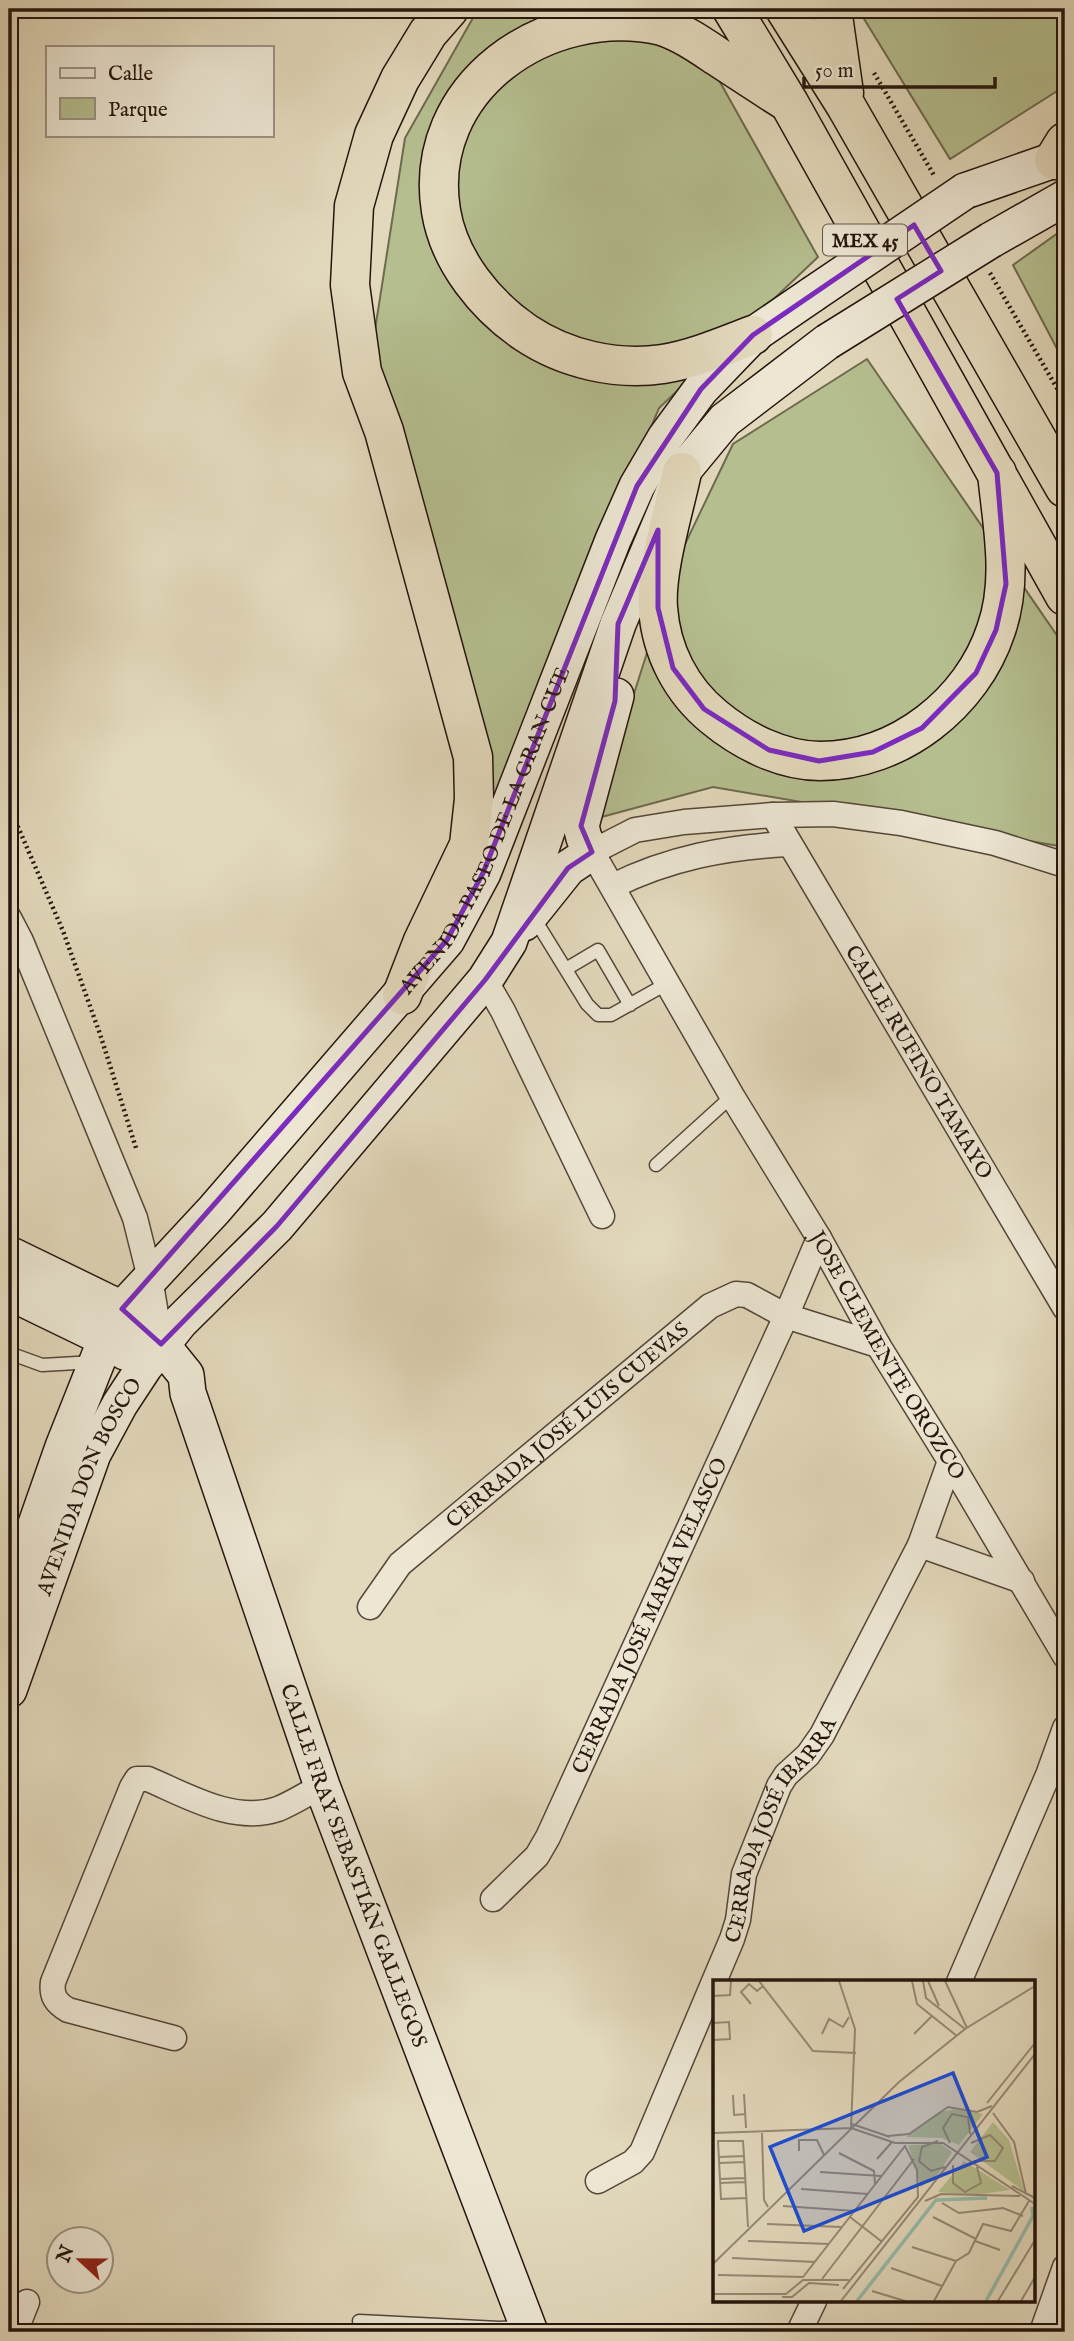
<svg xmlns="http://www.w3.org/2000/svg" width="1074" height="2341" viewBox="0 0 1074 2341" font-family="'IM FELL English',serif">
<rect width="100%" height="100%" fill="#e2d8bb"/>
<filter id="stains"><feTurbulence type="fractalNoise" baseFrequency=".00286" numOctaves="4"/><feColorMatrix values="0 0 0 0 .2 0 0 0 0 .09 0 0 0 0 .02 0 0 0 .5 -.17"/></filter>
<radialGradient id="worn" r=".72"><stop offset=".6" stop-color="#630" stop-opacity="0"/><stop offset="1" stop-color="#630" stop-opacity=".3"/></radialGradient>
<!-- green -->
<path fill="#b5be8f" stroke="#6d6a4e" stroke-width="2" d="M478 9H679L818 257 659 408 494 797 372 349 405 138Z
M858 9H1065V86L950 159Z
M1065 228V364L1013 265Z
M867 359 1058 637 1065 669V847L713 787 594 819 675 565 733 444Z"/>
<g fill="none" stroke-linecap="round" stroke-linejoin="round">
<defs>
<path id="lane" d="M534 918 587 1004 598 1015H611L668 983
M566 969 598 950 630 1005
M656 1165 732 1096
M9 1353 42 1365 94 1362
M9 1529 30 1537
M359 2321 499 2328 524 2327"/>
<g id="street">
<path id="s1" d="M773 815 1065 1308"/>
<path id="s2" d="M1065 865 995 843 901 823 833 814 773 815 684 822 635 830 592 852 732 1096 819 1238 878 1345 950 1461 1065 1656"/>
<path d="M613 886C669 858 727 847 789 844"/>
<path d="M9 918 21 941 135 1218 150 1278 161 1344"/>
<path d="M485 980 503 1011 602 1216"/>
<path d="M920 1545 1022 1581"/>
<path id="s3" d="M370 1607 400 1564 710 1306 736 1294 747 1295 786 1316 878 1345"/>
<path id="s4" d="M493 1899 537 1856 548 1837 786 1316 819 1238"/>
<path d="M959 1982 1048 1775 1065 1728"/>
<path d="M174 2038 68 2010C56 2003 51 1996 53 1982L132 1787 137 1779H148C188 1796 234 1824 278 1809 293 1803 308 1793 322 1786"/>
<path id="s5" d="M598 2181 633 2162 642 2152 732 1939 738 1920 744 1874 779 1786 786 1775 808 1755 822 1735 920 1545 950 1461"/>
<path d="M15 2332 27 2302"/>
<path d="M799 2332 814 2301"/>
<path d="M1042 2332 1065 2267"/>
</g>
<g id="secondary">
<path d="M965 191 1054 160 1065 154"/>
<path d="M991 240 1065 198"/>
<path d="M524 923 568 868 592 852 584 838 581 826 616 696"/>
<path id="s6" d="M9 1254 122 1309 161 1344 186 1375 188 1393 322 1786 530 2332"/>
<path d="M9 1292 106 1339 125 1352"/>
<path id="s7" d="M9 1601 63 1447 106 1339 122 1309 214 1210 447 940 483 873 613 540 637 486 665 438 701 389 753 335 813 294"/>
<path id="s8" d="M9 1690 93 1454 120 1404 145 1366 180 1322 277 1226 485 980 509 942 618 624 682 472 725 420 827 342"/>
</g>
<path id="highway" d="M732 9 789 103 1065 596
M785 9 846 106 1065 488
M832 9 844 93
M1054 160 1065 142
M753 335C724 346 694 359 663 364 616 371 565 359 526 333 486 306 449 261 441 211 421 88 546 0 662 26 683 33 700 45 718 57 741 72 765 88 789 103
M682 472C674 510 655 571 658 608 661 651 681 690 714 717 743 741 782 761 820 761 899 761 972 703 996 630 1014 579 1002 525 997 473
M402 995 423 941 469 845 474 799 473 757 384 431 362 372 350 285 354 206 374 135 400 79 428 33 449 9"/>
</defs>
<!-- lane casing -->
<use href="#lane" stroke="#544639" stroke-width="15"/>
<!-- street casing -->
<use href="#street" stroke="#544639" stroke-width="27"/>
<!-- secondary casing -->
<use href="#secondary" stroke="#25150e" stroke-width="38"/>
<!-- highway casing -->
<use href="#highway" stroke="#25150e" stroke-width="41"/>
<!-- path -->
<path stroke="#25150e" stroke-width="4.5" stroke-dasharray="2 3.5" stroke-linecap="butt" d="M874 73 935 177
M990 273 1065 402
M9 806 63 931 100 1034 136 1148"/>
<!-- lane -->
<use href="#lane" stroke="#ece6d3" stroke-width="12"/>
<!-- street -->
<use href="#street" stroke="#ece6d3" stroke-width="24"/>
<!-- secondary -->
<use href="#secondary" stroke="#ece6d3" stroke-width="35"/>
<!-- highway -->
<use href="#highway" stroke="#e2d8bb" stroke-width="38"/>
<defs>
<path id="secondary-bridge" d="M813 294 965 191
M827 342 991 240"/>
</defs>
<!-- secondary-bridge casing -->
<use href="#secondary-bridge" stroke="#25150e" stroke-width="38" stroke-linecap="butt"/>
<!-- secondary-bridge -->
<use href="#secondary-bridge" stroke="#ece6d3" stroke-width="35"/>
</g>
<!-- marked area -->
<path fill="none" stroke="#7b2cbf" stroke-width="5" stroke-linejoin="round" d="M914 225 941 271 897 299 997 473 1006 584 996 630 976 673 922 728 873 752 819 761 769 750 704 709 673 668 658 608V530L618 624 615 701 581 826 592 852 568 868 485 980 277 1226 161 1344 122 1309 447 940 483 873 637 486 701 389 753 335Z"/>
<g text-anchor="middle" stroke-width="5" stroke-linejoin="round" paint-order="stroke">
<!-- shield labels -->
<rect fill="#ece6d3" stroke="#615449" stroke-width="2" x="823" y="224.5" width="84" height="31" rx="5"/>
<g font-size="19" font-weight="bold" fill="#25150e">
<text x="865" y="247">MEX 45</text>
</g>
<!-- street labels -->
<g font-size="21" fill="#25150e" stroke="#ece6d3">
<text dy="7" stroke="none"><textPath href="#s7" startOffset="920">AVENIDA PASEO DE LA GRAN CUE</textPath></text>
<text dy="7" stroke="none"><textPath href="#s1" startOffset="287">CALLE RUFINO TAMAYO</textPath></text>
<text dy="7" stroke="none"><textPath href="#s2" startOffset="1069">JOSE CLEMENTE OROZCO</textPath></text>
<text dy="7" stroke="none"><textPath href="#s3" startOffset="270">CERRADA JOSÉ LUIS CUEVAS</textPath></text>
<text dy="7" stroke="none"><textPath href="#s8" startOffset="219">AVENIDA DON BOSCO</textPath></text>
<text dy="7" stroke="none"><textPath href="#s4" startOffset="327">CERRADA JOSÉ MARÍA VELASCO</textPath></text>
<text dy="7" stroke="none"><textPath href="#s5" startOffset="406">CERRADA JOSÉ IBARRA</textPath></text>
<text dy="7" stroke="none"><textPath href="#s6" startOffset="737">CALLE FRAY SEBASTIÁN GALLEGOS</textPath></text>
</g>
</g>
<!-- overview -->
<g transform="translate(713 1980)">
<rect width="322" height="322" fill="#e2d8bb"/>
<path d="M242 129 270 134 246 165 229 158 193 157 224 133ZM280 142 296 160 311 211 257 172ZM228 164 239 172 224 196 208 207 195 165ZM251 181 297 210 261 215 225 212Z" fill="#b5be8f"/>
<path fill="none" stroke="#96bbaa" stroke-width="3.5" d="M144 321 223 220 274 218M273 321 320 236 319 227"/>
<path fill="none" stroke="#968a76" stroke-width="2" d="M46 1 100 71 143 73M126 1 142 49 138 148 182 163H230L322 224M199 1 204 24 244 56M210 1 213 18 252 49M215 1 226 26M232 1 254 48M0 16 17 15 18 1M38 24 28 12 36 4 44 11 50 6M0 43 16 42 17 59 0 60M109 54 116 39 130 47 136 37M201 54 219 36M31 114 33 148M20 115 21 135 33 134M274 123 322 63M280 133 301 162 313 214M139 144 177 157M0 153 138 148M49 153 51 220 55 227M175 156 196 154 235 127 264 132 279 126M225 161 209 167 206 181 218 191 232 187M237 163 230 148 239 134 255 137 257 154M258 163 277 155 290 168 282 181H261M86 171V160H104L111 175M126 173 161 191 162 204M6 177 31 176M164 179 179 162M6 183 31 182M240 185V203L252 212 268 203 264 187M107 192 168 196M7 199 32 198M7 203 32 202M299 206 322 218M88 209 155 214M33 218 8 219 5 161H30L31 176 35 247M212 221 228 214 307 216M229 223 246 233 290 228 310 236M70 226 142 231M137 237 168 261M220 237 263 259M54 244 128 247M35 261 116 264M262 261 287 270M199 267 243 281M19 278 102 282M0 284 186 102 252 49 322 6M178 288 229 306M5 295 90 297 192 166 204 190 205 217 130 309M109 299 201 179M159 311 192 321M0 314H73L90 300H136M69 317H79L96 303 126 305M128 321 322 74M221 321 243 281 256 273 270 244 298 251 316 221M285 321 322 260M308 321 322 297"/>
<path fill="#1d4ed8" fill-opacity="0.15" stroke="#1d4ed8" stroke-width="3.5" d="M240 93 274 177 91 251 57 167Z"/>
<rect width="322" height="322" fill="none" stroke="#25150e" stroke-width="3.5"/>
</g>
<!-- margin -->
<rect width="1074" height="2341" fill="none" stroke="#e2d8bb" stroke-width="35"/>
<rect x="10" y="10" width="1053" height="2320" fill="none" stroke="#25150e" stroke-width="3.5"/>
<rect x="18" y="18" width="1039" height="2306" fill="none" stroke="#25150e" stroke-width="2"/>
<!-- legend -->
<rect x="46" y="46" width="228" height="91" fill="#ece6d3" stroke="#9c9284" stroke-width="2"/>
<rect x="60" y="68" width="35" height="10" fill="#ece6d3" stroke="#9c9284" stroke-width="2"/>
<text x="108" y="80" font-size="21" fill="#25150e">Calle</text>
<rect x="60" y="98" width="35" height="21" fill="#b5be8f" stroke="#9c9284" stroke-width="2"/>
<text x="108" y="116" font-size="21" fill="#25150e">Parque</text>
<!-- north arrow -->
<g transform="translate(80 2260) rotate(292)"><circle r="33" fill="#ece6d3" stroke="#9c9284" stroke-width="2"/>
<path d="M0-5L12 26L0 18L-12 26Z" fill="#8f2418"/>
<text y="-10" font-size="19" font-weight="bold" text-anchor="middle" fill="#25150e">N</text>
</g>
<!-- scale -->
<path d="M804 77v10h191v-10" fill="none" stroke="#25150e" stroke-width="3.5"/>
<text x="815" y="77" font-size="21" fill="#25150e" stroke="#ece6d3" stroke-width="5" paint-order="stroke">50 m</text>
<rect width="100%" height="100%" filter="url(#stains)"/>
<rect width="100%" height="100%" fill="url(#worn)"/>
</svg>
